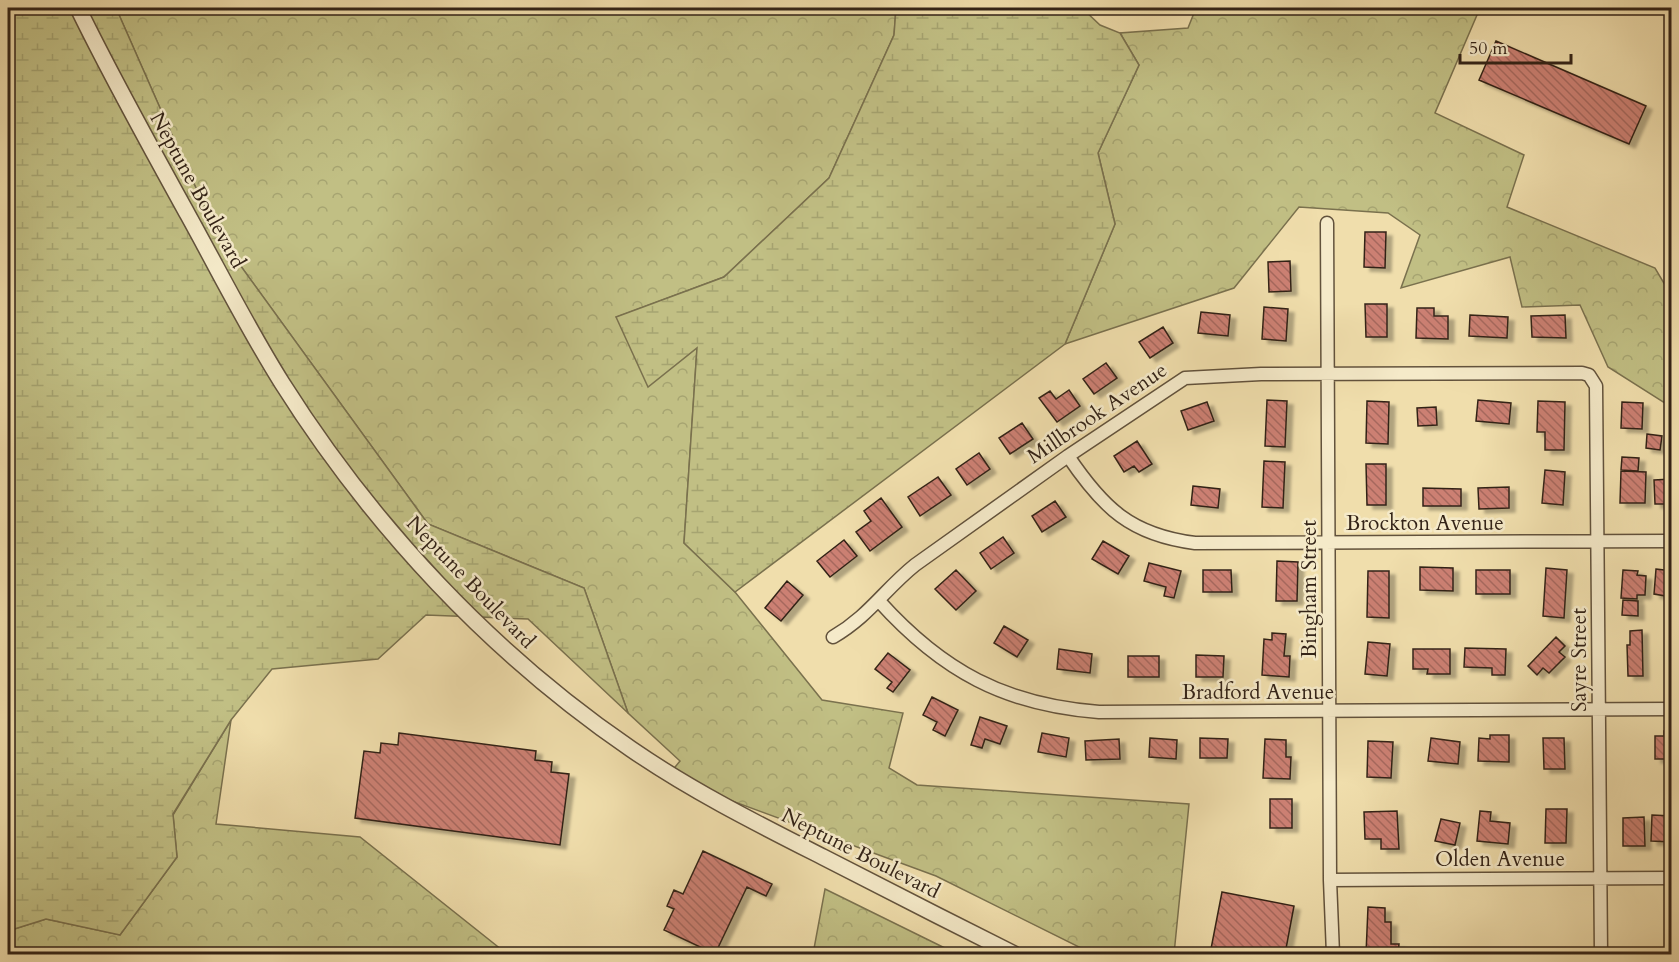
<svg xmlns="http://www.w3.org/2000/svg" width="1679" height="962" viewBox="0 0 1679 962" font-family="Cardo,serif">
<defs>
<pattern id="forest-crowns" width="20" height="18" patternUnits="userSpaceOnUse" patternTransform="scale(1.5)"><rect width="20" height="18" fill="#c1bf84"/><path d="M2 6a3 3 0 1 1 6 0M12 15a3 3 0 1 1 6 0" fill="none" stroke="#a6a471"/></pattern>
<pattern id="wetland-marsh" width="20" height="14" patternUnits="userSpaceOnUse" patternTransform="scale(1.5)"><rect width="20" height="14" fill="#c1bf84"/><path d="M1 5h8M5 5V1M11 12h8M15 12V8" fill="none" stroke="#a6a471"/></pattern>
<pattern id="building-back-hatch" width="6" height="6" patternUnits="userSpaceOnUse" patternTransform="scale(1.5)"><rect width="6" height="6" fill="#cc8073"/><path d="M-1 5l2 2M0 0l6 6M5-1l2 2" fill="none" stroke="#a6685d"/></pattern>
<filter id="shadow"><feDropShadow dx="6" dy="4" stdDeviation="1.5" flood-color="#0004"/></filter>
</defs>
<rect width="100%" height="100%" fill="#f0deac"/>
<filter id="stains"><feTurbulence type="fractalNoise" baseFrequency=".00333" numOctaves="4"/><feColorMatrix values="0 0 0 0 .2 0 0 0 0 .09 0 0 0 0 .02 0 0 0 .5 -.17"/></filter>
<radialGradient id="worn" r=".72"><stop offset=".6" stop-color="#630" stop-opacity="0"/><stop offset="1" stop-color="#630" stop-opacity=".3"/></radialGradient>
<!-- forest -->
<path fill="url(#forest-crowns)" stroke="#7a714e" stroke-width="1.5" d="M116 8H896L894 35 829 178 724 277 617 317 697 348 684 543 735 592 822 700 903 713 889 768 917 785 1189 804 1174 954H1093L936 876 667 777 680 761 628 713 584 588 428 524 219 236 186 167Z
M1196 8H1480L1435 113 1524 155 1507 207 1655 268 1671 295V407L1608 367 1580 305 1522 307 1510 257 1401 288 1420 235 1388 213 1299 207 1234 288 1065 344 1115 224 1098 153 1139 65 1120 33 1188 28Z
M231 720 216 824 360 837 507 954H8V931L46 919 120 935 177 857 173 815Z
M825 889 957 954H813Z"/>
<!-- wetland -->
<path fill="url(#wetland-marsh)" stroke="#7a714e" stroke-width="1.5" d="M8 8H116L186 167 219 236 428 524 584 588 628 713 528 619 426 615 378 659 272 669 231 720 173 814 177 857 120 935 46 919 8 931Z
M896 8H1082L1100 25 1120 33 1139 65 1098 153 1115 224 1065 344 735 592 684 543 697 348 648 387 616 317 724 277 829 178 894 35Z"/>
<!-- building -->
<path fill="url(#building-back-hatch)" stroke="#332317" stroke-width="1.5" filter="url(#shadow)" d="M1496 41 1646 106 1629 144 1479 80Z
M1365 232H1386L1385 268 1364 267Z
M1290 261 1291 291 1269 292 1268 262Z
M1365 304H1387V337H1366Z
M1264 307 1288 309 1286 341 1262 339Z
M1417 308H1434V316H1448V339L1416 338Z
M1201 312 1230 315 1228 336 1198 333Z
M1470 315 1508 317 1507 338 1469 336Z
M1565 315 1566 338 1532 337 1531 316Z
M1163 327 1173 343 1150 358 1139 342Z
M1106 363 1117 378 1094 394 1083 379Z
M1069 390 1080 406 1057 422 1039 398 1050 391 1056 399Z
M1267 400 1287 401 1285 447 1265 446Z
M1478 400 1511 403 1509 424 1476 421Z
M1367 401 1389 402 1388 444 1366 443Z
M1538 401 1565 402 1564 450H1545V432H1537Z
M1207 402 1214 421 1188 430 1181 411Z
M1622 402 1643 403 1642 429 1621 428Z
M1436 407 1437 425 1418 426 1417 408Z
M1022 423 1033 439 1010 454 999 438Z
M1647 434 1662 436 1660 450 1646 448Z
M1137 441 1152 464 1139 472 1134 466 1124 472 1114 456Z
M979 453 990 469 967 485 956 469Z
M1622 457 1639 458 1638 471 1621 470Z
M1264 461 1285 462 1283 508 1262 507Z
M1366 464H1386V505H1367Z
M1545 470 1565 472 1563 505 1542 503Z
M1621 471 1646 472 1645 503H1620Z
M938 477 951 495 920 516 908 497Z
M1672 479 1670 504H1655L1654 480Z
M1193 486 1220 489 1218 508 1191 505Z
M1509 487V508L1479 509 1478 488Z
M1423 488 1461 489V506H1423Z
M881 498 902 527 870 551 856 532 871 521 864 511Z
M1055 501 1066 517 1042 532 1032 516Z
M1003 537 1014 553 991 569 980 553Z
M844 540 857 556 830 577 817 561Z
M1103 541 1129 556 1118 574 1092 559Z
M1277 561 1298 562 1297 601H1276Z
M1149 563 1181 571 1174 598 1164 596 1166 587 1144 581Z
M1420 567 1453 568V591L1420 590Z
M1546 568 1567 570 1564 618 1543 616Z
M1656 569 1672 571V597L1654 594Z
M956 570 976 591 956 610 935 589Z
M1203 570H1231L1232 592H1203Z
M1476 570H1510V594H1476Z
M1623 570 1638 571 1637 575 1646 576 1645 595H1637V599L1621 598Z
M1368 571H1389V618L1367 617Z
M787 581 803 595 781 621 765 608Z
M1623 600 1638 601V616L1622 615Z
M1004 626 1028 640 1017 657 994 643Z
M1642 630 1643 676H1628L1627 645H1630V631Z
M1272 633 1286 634 1284 656H1290L1289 677 1262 675 1264 639 1272 640Z
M1556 637 1565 646 1559 652 1565 657 1549 673 1543 668 1537 675 1528 666Z
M1368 642 1390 644 1387 676 1365 674Z
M1465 648 1506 649 1505 675H1492V668L1464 667Z
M1059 649 1092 654 1090 673 1057 669Z
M1413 649H1450V674H1427L1428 669H1413Z
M1667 651 1672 652V671L1665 670Z
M888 653 910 670 893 692 887 688 892 682 875 669Z
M1196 655 1224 656 1223 677H1196Z
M1128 656H1159V677H1128Z
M932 697 958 710 945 736 933 730 937 722 923 715Z
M980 717 1007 726 1000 744 985 739 982 748 971 745Z
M1664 731H1672V759H1655V736H1664Z
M399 733 536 751 535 760 552 762 551 772 569 774 560 845 355 818 364 751 380 753 381 743 398 745Z
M1042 733 1069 738 1066 757 1038 752Z
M1490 735H1509V762L1478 761 1479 738 1490 739Z
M1150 738 1177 740 1176 759 1149 757Z
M1200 738 1228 739 1227 758H1200Z
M1431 738 1460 742 1458 764 1428 761Z
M1543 738H1564L1565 769H1544Z
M1119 739 1120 759 1086 760 1085 741Z
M1265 739 1286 740V757H1291L1290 779 1263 778Z
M1368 741 1393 742 1391 778 1367 777Z
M1270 799H1292V828H1270Z
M1546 809H1567L1566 843H1545Z
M1397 811 1399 849H1381V839H1365L1364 812Z
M1480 811 1491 812 1490 821 1510 823 1508 844 1477 841Z
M1652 815 1672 816V842L1651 841Z
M1644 817 1645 846H1623V818Z
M1441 819 1460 823 1455 845 1435 841Z
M703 851 772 884 766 896 747 887 715 954 664 930 674 909 667 906 674 890 683 894Z
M1222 892 1294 906 1285 954H1210Z
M1368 907 1385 908V922H1391V944H1399L1398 954H1366Z"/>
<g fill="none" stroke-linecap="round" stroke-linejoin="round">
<defs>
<path id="minor" d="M1327 223 1330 880 1333 954
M1068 456C1103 508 1131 535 1195 543L1672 541
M879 601C942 671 1005 705 1099 712L1672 709
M833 637C869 616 884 590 915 565L1068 456 1185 378 1261 374 1582 373 1589 375 1596 386 1601 954
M1330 880 1672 878"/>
<path id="tertiary" d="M78 8C112 78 150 146 188 215 219 271 248 329 282 383 373 527 491 653 631 749 692 791 758 824 823 857 887 890 950 922 1014 954"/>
</defs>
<!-- minor casing -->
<use href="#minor" stroke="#62523c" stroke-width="15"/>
<!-- tertiary casing -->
<use href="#tertiary" stroke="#62523c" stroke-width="18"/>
<!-- minor -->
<use href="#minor" stroke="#f5eac9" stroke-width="12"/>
<!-- tertiary -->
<use href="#tertiary" stroke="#f5eac9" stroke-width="15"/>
</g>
<g text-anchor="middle" stroke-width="5" stroke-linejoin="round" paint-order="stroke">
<!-- street labels -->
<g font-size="21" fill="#332317" stroke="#f5eac9">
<text transform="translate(198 190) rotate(61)" y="7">Neptune Boulevard</text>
<text transform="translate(1097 413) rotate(-34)" y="7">Millbrook Avenue</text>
<text x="1425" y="530">Brockton Avenue</text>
<text transform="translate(471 582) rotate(46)" y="7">Neptune Boulevard</text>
<text transform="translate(1309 589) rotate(-90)" y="7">Bingham Street</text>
<text transform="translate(1579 660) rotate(-90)" y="7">Sayre Street</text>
<text x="1258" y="699">Bradford Avenue</text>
<text transform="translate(861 853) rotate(27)" y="7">Neptune Boulevard</text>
<text x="1500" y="866">Olden Avenue</text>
</g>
</g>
<!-- margin -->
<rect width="1679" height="962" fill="none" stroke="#f0deac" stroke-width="30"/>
<rect x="9" y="9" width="1661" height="944" fill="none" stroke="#332317" stroke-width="3"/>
<rect x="15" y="15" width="1649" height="932" fill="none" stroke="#332317" stroke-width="1.5"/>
<!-- scale -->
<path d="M1460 54v9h111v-9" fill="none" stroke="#332317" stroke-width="3"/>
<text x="1469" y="54" font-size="18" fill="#332317" stroke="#f5eac9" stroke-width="4.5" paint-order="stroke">50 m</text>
<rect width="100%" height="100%" filter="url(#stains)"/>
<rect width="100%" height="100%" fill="url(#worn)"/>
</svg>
